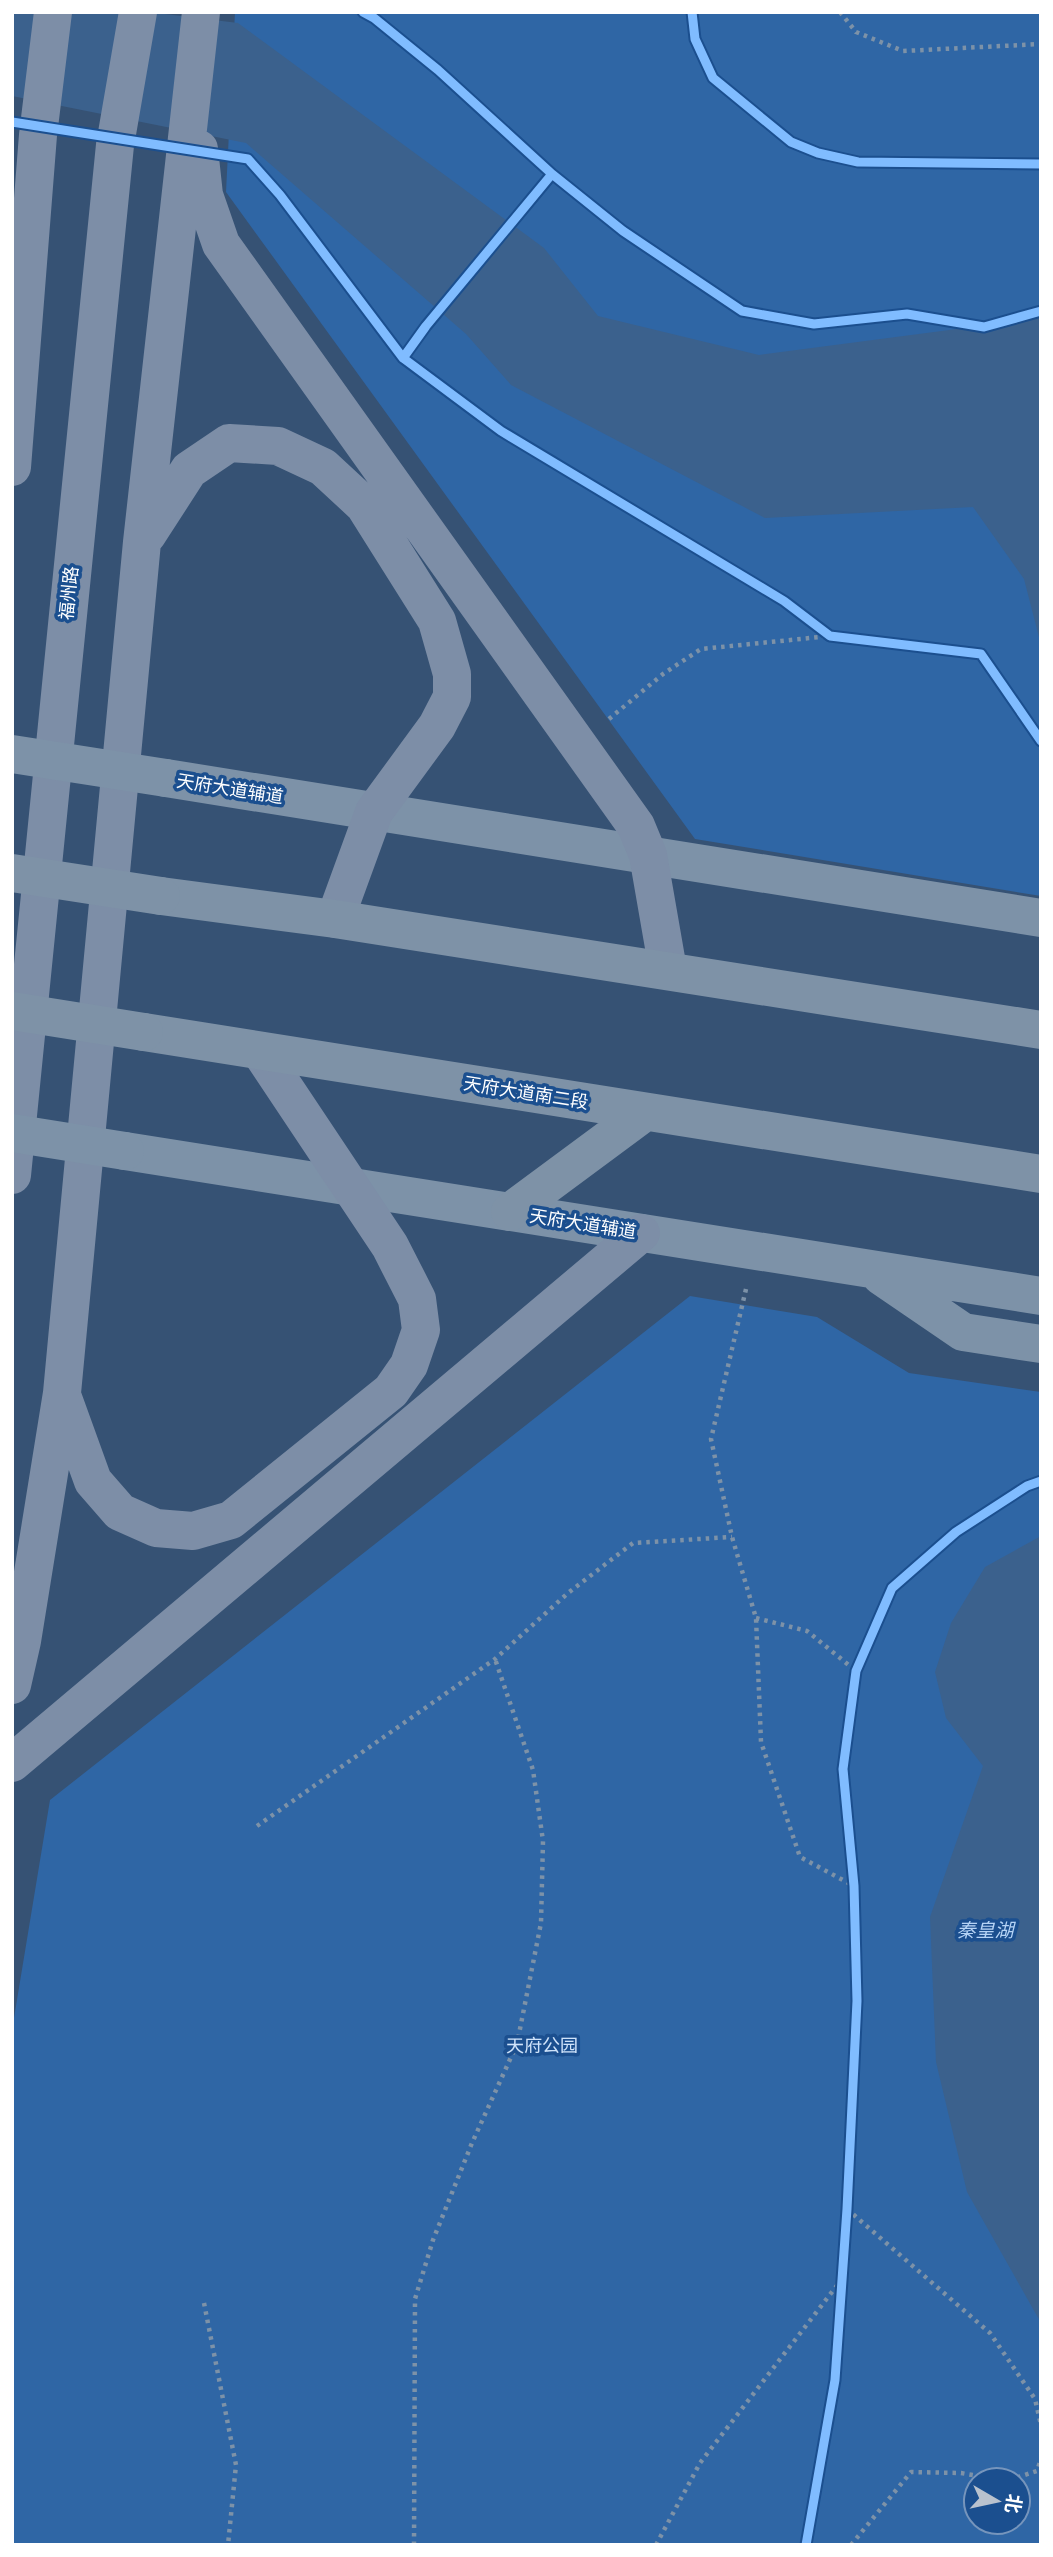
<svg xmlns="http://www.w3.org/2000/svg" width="1053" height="2557" viewBox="0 0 1053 2557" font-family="Ubuntu,'Noto Sans SC',sans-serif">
<rect width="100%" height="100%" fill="#365274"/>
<!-- green -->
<path fill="#2f66a5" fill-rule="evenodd" d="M235 12H1041V896L695 839 226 192Z
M690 1296 817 1317 909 1373 1041 1392V2545H12V2030L50 1800ZM976 2480H1018V2522H976Z"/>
<!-- water -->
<path fill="#3b618d" d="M12 12H149L238 23 544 248 598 316 759 355 1041 318V645L1024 579 973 507 765 518 511 385 466 334 246 143 12 96Z
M1041 1536V2323L967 2192 936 2062 930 1917 983 1766 946 1718 935 1672 951 1623 985 1567Z"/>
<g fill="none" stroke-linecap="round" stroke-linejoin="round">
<!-- path -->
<path stroke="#7d92a8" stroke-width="4.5" stroke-dasharray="3.5 5" stroke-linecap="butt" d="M840 12 856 32 903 51 1041 44
M609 719 663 674 701 649 830 636
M746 1289 711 1439 732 1537 756 1618 761 1742 800 1857 854 1886
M756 1618 807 1631 856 1671
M257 1826 495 1659 568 1593 633 1543 732 1537
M847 2209 990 2333 1035 2399 1041 2425
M204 2303 236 2465 228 2545
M1009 2480 1037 2471 1041 2459
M414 2545 415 2299 433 2240 472 2143 517 2044 541 1923 543 1841 533 1770 495 1659
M656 2545 700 2463 842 2279
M851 2545 911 2472 961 2473 1001 2480"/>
<!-- minor -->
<path stroke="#7d92a8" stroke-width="38" d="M166 778 1041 918
M125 1151 1041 1296
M881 1276 963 1332 1041 1344"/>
<!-- major -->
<path stroke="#7d8ea7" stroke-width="38" d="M199 149 204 195 221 244 636 826 648 855 668 970
M12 467 38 135 53 12
M147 535 189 470 229 443 278 446 323 467 364 505 437 621 452 674V697L437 726 374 812 335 919
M12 1175 115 145 138 12
M63 1398 93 1481 120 1512 156 1528 193 1531 231 1520 391 1391 409 1365 421 1330 417 1299 390 1246 260 1051
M12 1685 22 1641 62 1393 142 542 201 12
M12 1763 641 1233"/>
<!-- highway -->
<path stroke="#7e92a7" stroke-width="38" d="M161 896 335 919 1041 1030
M144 1032 1041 1174
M510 1212 645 1112"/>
<!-- minor-bridge -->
<path stroke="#7d92a8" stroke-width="38" d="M12 754 166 778
M12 1133 125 1151"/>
<!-- highway-bridge -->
<path stroke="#7e92a7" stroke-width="38" d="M12 873 161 896
M12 1011 144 1032"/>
<defs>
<path id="cycleway" d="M363 12 374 18 438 70 552 174 623 231 742 311 814 324 907 314 984 327 1041 311
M692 12 695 39 713 78 791 142 818 153 858 162 1041 164
M12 122 248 159 280 195 403 358 501 431 784 601 830 636 981 654 1041 741
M403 358 426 326 552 174
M806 2545 835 2380 847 2209 857 2001 854 1886 843 1769 856 1671 892 1588 956 1532 1027 1486 1041 1481"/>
</defs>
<!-- cycleway casing -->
<use href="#cycleway" stroke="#1b4f8f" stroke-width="13"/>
<!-- cycleway -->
<use href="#cycleway" stroke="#80bcff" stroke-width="9"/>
</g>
<g text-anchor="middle" stroke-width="7" stroke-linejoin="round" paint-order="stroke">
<!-- street labels -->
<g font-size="18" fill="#fff" stroke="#1b4f8f">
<text transform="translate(69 593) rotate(-84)" y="6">福州路</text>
<text transform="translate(230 789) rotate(9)" y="6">天府大道辅道</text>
<text transform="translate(526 1093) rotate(9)" y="6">天府大道南二段</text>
<text transform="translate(583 1224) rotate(9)" y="6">天府大道辅道</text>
</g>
<!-- park labels -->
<g font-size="18" fill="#cfe3fa" stroke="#1b4f8f">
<text x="542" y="2052">天府公园</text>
</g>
<!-- water labels -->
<g font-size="19" font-style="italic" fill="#b5d3f5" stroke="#1b4f8f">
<text x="985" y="1937">秦皇湖</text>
</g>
</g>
<!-- border -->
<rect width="1053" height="2557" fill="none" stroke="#ffffff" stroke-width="28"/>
<!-- north arrow -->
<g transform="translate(997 2501) rotate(99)"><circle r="33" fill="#1b4f8f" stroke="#7695bc" stroke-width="2"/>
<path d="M0-5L12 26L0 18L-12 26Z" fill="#b9c2ce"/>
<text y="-10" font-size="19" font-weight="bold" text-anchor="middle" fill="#ffffff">北</text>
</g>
</svg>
